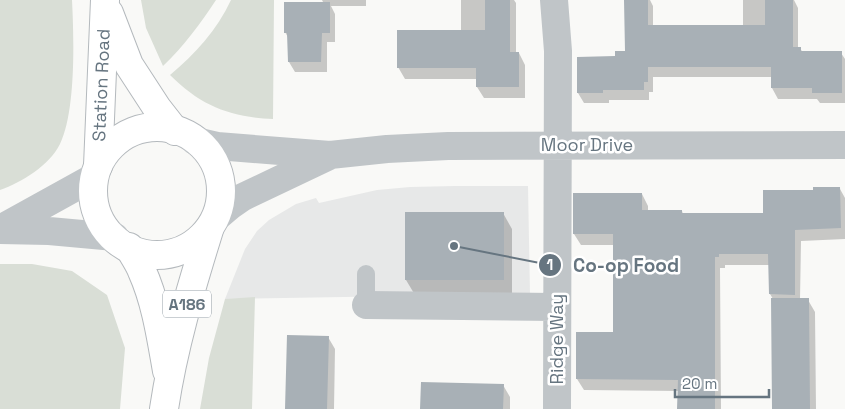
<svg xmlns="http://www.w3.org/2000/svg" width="845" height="409" viewBox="0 0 845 409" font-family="'Space Grotesk',sans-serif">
<rect width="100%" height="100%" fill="#f9f9f7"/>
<!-- built -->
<path fill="#e7e8e8" d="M455 186H528L530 294 225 299 245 249 257 231 269 220 296 204 316 198 319 203 377 190 410 187Z"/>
<!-- green -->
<path fill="#d9ded6" d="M0 0H72C74 38 76 111 60 144 49 166 22 182 0 190Z
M141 0H216C200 24 184 46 163 66L146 28Z
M231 0H274L273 119C230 117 201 106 170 75 195 54 217 30 231 0Z
M0 264H32L72 271 107 295 125 348 120 409H0Z
M255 297 252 409H200L209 358 225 299Z"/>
<!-- shadow -->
<path fill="#0003" d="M322 0H366V6H331L335 14V42H327V72H295L289 62V39L285 32 324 4Z
M461 0H514L516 3V53H519L525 65V98H484L477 87V79H405L398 67 461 31Z
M626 0H650L653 6V26H743V0H794L798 8V48H800L803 53H841L845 59V103H820L817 99H778L772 88V77H653V92H649V100H609V103H584L578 93 616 58 626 53Z
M840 189 845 198V239L801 241 800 300H808L815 312 816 409H773V299L770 294V265H725V268H720L721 409H679V391L584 390 577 379 614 333 615 245H581L574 234 642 194 648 206V211H682L683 214H764L814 191Z
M503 213 512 229V295H415L406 280Z
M328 337 335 349 334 409H287Z
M503 385 510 397V409H422Z"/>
<!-- building -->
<path fill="#a8b0b6" d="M485 0H510V52H519V87H476V68H397V30H485Z
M624 0H648V25H765V0H793V47H801V51H842V93H812V88H771V67H648V82H644V90H603V93H577V57L615 56V51H625Z
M284 2H330V33H322L321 62H288L287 33H284Z
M813 187H840L841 228 795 230V295L769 294 768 254H719V257H715V409H677L678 380 576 379V332H613V234H573V193H642V210H682V213H763V190H813Z
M405 212H504V280H405Z
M771 298H809L810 409H772Z
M287 335 329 336 327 409H285Z
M421 382 504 384 503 409H420Z"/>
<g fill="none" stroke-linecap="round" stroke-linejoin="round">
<defs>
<g id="primary">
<path d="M109 13 129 65 157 108 175 131"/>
<circle cx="157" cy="191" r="64"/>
<path id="s1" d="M98 166 105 0"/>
<path d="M129 247C133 255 139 263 142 271 156 302 161 337 167 371"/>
<path d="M164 409C173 348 191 288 209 230"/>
</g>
</defs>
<!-- primary casing -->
<use href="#primary" stroke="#b4b9bd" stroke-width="30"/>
<!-- lane -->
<path stroke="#c0c5c8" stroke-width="18" d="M366 305V274"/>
<!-- street -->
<path stroke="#c0c5c8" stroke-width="28" d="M554 0 558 51 557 409
M195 141 217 146 330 155 387 149 448 146 845 145
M217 217 230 206 243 197 329 156
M0 229 94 177
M0 230 49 231 115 237
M366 305 556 307"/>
<!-- primary -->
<use href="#primary" stroke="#fff" stroke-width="28"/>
</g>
<g text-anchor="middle" stroke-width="5" stroke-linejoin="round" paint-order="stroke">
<!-- shield labels -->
<rect fill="#fff" stroke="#949ea6" stroke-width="1" x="163" y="290.5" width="48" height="27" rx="4"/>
<g font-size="16" font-weight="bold" fill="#667580">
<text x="187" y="310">A186</text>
</g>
<!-- street labels -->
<g font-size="18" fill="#667580" stroke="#fff">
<text dy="6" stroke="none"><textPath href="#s1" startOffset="81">Station Road</textPath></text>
<text x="587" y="151">Moor Drive</text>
<text transform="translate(557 339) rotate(-90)" y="6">Ridge Way</text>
</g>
</g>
<!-- callouts -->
<path fill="none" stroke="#667580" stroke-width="2" d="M454 246L550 265"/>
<g fill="#667580" stroke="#fff" stroke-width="2">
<circle cx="454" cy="246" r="5"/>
<circle cx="550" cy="265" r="12"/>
</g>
<g font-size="15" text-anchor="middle" font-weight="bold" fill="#fff">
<text x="550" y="270">1</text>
</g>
<g font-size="19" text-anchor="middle" font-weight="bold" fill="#667580" stroke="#fff" stroke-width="5" stroke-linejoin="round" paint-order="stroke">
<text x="626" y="272">Co-op Food</text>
</g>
<!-- scale -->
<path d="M675 389v8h94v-8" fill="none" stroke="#667580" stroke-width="2.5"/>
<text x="682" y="389" font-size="15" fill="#667580" stroke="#ffffff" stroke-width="4" paint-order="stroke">20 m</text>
</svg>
